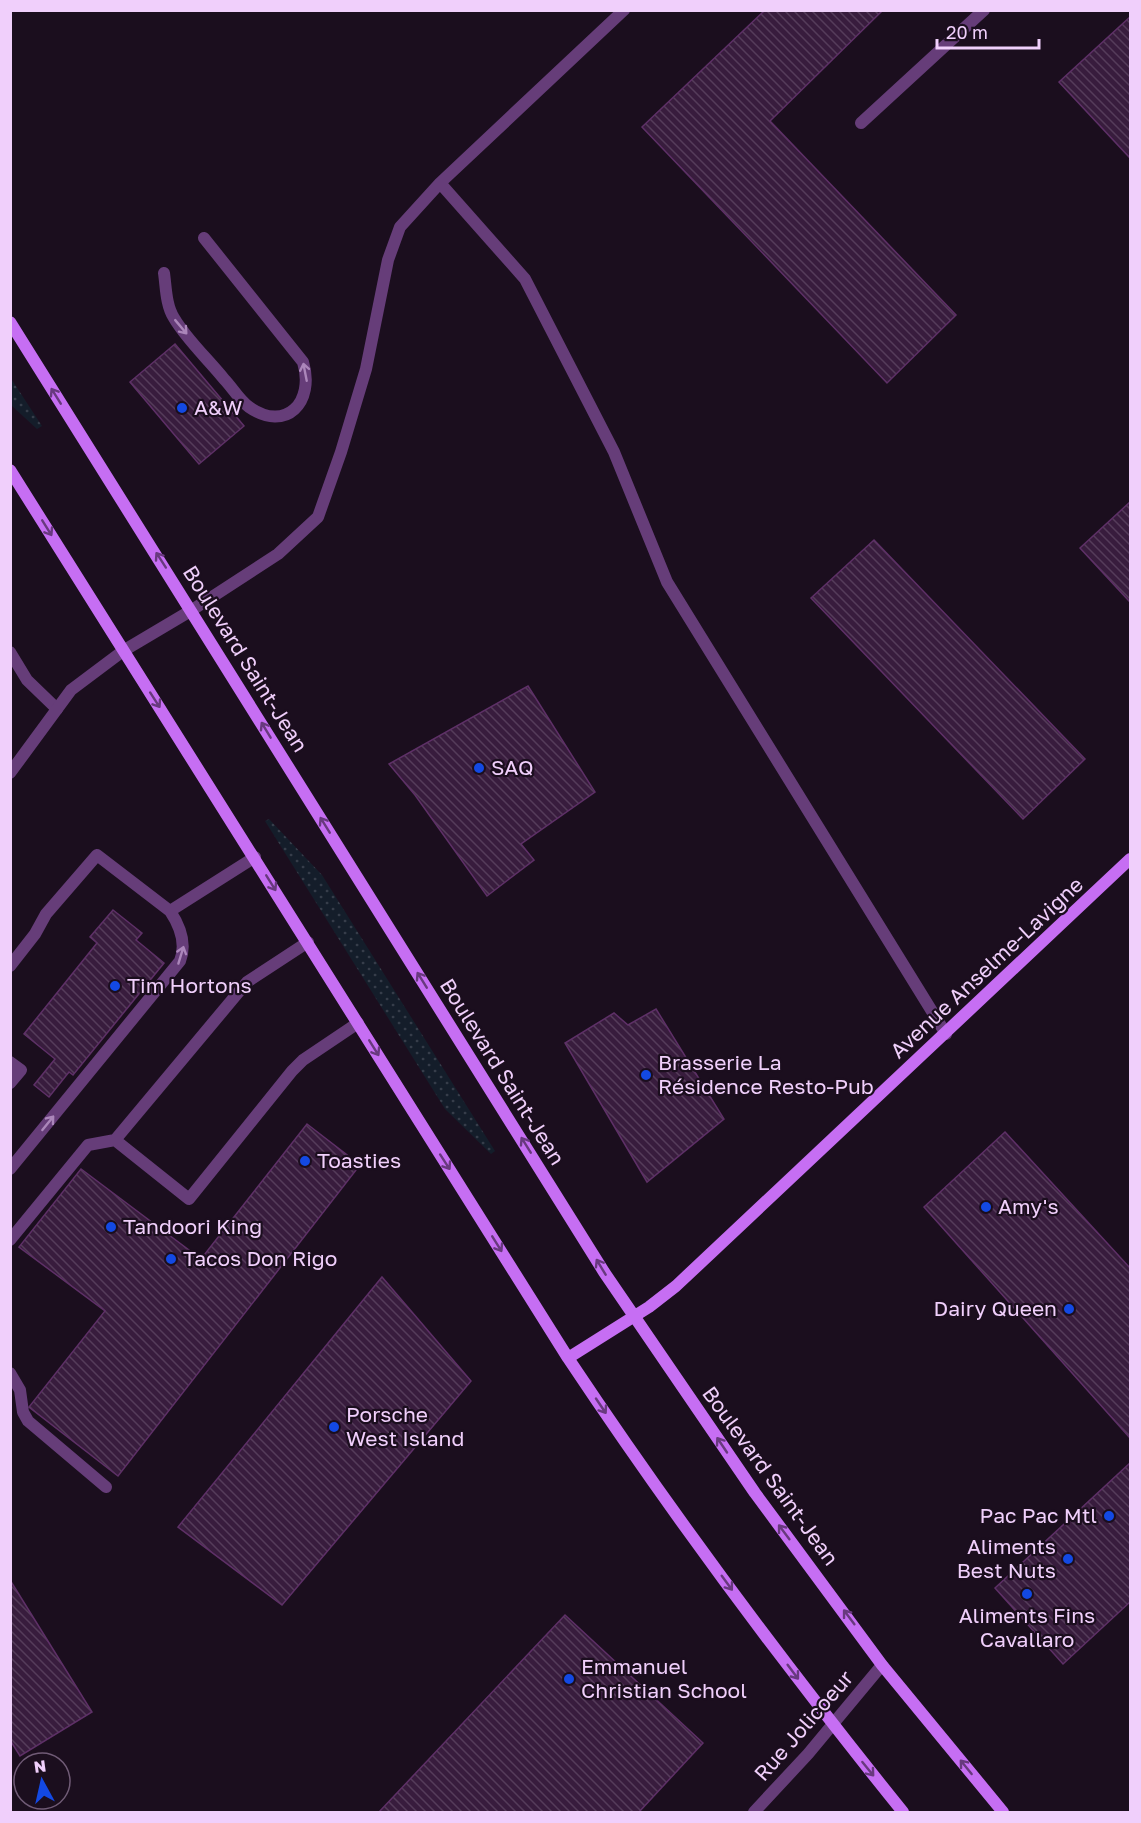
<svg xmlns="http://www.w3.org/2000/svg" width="1141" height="1823" viewBox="0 0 1141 1823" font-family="'Golos Text',sans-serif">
<defs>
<pattern id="grass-dots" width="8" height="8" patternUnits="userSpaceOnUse" patternTransform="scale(1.5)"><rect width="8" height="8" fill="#141d2a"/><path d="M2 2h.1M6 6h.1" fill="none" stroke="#363d4a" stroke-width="1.8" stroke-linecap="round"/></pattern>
<pattern id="building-back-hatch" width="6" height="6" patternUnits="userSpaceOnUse" patternTransform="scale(1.5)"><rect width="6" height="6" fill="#381c3d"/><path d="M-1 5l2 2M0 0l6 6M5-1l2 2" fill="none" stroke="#553c5a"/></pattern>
</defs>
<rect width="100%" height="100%" fill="#1b0e1e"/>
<!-- grass -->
<path fill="url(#grass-dots)" d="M10 377 42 426 37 429 11 405Z
M269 819 322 875 495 1151 491 1154 445 1109 265 821Z"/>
<!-- building -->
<path fill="url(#building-back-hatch)" stroke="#5e3067" stroke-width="1.5" d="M765 10H883L770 121 956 315 887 383 642 127Z
M1130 17V158L1059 82Z
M175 344 244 426 199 464 130 382Z
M1130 502V602L1080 548Z
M874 540 1085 759 1023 819 811 598Z
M528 686 595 792 521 844 534 860 487 896 415 795 389 764Z
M113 910 142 933 136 940 164 963 73 1075 69 1072 49 1097 34 1085 55 1059 24 1034 97 943 90 937Z
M656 1009 724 1119 647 1182 565 1043 614 1013 628 1025Z
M307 1124 360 1165 118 1476 29 1407 105 1311 19 1247 81 1169 201 1259Z
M1005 1132 1130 1268V1438L924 1207Z
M382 1277 471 1381 282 1605 178 1527Z
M1130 1463V1602L1063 1664 995 1588Z
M10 1580 92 1712 20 1756 10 1740Z
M565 1615 703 1743 639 1812H379Z"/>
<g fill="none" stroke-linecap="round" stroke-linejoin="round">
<!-- lane -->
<path stroke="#663d79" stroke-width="12" d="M861 123 984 10
M440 183 525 279 614 452 667 582 946 1034
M164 273C166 287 166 306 174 318 187 340 208 359 224 379 232 387 239 400 249 407 286 433 315 402 303 362L204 238
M192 610 278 554 318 517 341 452 366 369 388 260 400 227 440 183 624 10
M10 652 27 680 57 709
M308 942 247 982 115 1140 189 1199 292 1071 303 1060 358 1023
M10 966 35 934 46 914 97 855 170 911 255 857
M10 1062 21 1070 10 1083
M10 1169 180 961C187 943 180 926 170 911
M10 1240 88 1145 115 1140
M10 1373 20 1390 23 1412 28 1421 106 1487"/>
<!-- street -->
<path stroke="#663d79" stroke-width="12" d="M10 773 71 690 123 651 192 610
M754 1812 808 1754 882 1665"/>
<!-- secondary -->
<path stroke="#c66ef3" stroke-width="12" d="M10 322 604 1272 755 1493 882 1665 1003 1812
M10 470 568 1358C672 1514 785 1666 903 1812
M568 1358 649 1307 676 1286 1130 859"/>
</g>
<!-- one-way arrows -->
<defs><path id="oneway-shaft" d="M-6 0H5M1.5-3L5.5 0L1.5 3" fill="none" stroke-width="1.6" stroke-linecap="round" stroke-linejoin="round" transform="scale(1.5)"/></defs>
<g stroke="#ab86ba">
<use href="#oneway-shaft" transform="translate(181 327) rotate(50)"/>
<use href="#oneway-shaft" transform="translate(305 372) rotate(-101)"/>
<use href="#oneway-shaft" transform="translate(181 955) rotate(-73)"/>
<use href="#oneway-shaft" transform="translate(48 1123) rotate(-51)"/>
</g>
<g stroke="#68397e">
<use href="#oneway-shaft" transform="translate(56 396) rotate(-122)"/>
<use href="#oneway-shaft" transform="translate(47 528) rotate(58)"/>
<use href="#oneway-shaft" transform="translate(161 560) rotate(-123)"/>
<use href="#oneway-shaft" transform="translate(155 700) rotate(57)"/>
<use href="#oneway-shaft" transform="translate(266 730) rotate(-121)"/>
<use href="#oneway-shaft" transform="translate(325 825) rotate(-122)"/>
<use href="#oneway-shaft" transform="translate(271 883) rotate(58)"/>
<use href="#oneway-shaft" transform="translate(422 980) rotate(-122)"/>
<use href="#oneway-shaft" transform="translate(374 1048) rotate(58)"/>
<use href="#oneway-shaft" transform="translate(526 1145) rotate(-122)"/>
<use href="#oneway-shaft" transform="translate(445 1162) rotate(57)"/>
<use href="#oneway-shaft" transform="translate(497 1244) rotate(58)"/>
<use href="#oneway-shaft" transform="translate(601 1267) rotate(-121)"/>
<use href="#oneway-shaft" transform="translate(601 1406) rotate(56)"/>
<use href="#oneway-shaft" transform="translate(722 1445) rotate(-124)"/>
<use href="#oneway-shaft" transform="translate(784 1532) rotate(-127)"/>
<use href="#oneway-shaft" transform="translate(727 1583) rotate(54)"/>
<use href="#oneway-shaft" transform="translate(849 1617) rotate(-127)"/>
<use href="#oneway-shaft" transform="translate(793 1672) rotate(53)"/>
<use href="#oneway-shaft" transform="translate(966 1767) rotate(-129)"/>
<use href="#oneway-shaft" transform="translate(868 1769) rotate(51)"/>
</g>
<!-- markers -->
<g fill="#1349e3" stroke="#1b0e1e" stroke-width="2">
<circle cx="182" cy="408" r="6"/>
<circle cx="479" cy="768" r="6"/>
<circle cx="115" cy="986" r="6"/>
<circle cx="646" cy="1075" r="6"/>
<circle cx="305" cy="1161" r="6"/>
<circle cx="986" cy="1207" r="6"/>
<circle cx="111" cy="1227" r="6"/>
<circle cx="171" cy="1259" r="6"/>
<circle cx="1069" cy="1309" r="6"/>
<circle cx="334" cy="1427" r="6"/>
<circle cx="1109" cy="1516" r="6"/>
<circle cx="1068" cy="1559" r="6"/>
<circle cx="1027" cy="1594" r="6"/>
<circle cx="569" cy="1679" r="6"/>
</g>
<g text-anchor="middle" stroke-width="4.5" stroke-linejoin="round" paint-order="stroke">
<!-- poi labels -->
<g font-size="21" fill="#f0cffb" stroke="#1b0e1e" text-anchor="start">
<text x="194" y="415">A&amp;W</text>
<text x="491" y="775">SAQ</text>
<text x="127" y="993">Tim Hortons</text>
<text x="658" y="1070">Brasserie La<tspan x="658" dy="24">Résidence Resto-Pub</tspan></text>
<text x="317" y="1168">Toasties</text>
<text x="998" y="1214">Amy's</text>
<text x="123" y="1234">Tandoori King</text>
<text x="183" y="1266">Tacos Don Rigo</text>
<text x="1057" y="1316" text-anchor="end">Dairy Queen</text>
<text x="346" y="1422">Porsche<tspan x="346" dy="24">West Island</tspan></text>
<text x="1097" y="1523" text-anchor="end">Pac Pac Mtl</text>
<text x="1056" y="1554" text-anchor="end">Aliments<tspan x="1056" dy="24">Best Nuts</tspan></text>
<text x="1027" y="1623" text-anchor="middle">Aliments Fins<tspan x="1027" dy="24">Cavallaro</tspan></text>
<text x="581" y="1674">Emmanuel<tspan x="581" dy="24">Christian School</tspan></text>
</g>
<!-- street labels -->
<g font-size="21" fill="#f0cffb" stroke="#1b0e1e">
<text transform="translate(245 659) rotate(58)" y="7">Boulevard Saint-Jean</text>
<text transform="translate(987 968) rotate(-43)" y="7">Avenue Anselme-Lavigne</text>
<text transform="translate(502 1072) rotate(58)" y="7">Boulevard Saint-Jean</text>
<text transform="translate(770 1476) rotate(54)" y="7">Boulevard Saint-Jean</text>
<text transform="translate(804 1726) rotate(-49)" y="7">Rue Jolicoeur</text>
</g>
</g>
<!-- border -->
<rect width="1141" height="1823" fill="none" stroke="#f0cffb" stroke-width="24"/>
<!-- north arrow -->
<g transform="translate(42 1781) rotate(352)"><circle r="28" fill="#1b0e1e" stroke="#705b76" stroke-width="1.5"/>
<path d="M0-4.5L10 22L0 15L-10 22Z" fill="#1349e3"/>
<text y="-9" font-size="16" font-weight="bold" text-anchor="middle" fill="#f0cffb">N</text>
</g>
<!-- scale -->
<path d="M937 39v9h102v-9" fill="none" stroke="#f0cffb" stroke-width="3"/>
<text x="946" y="39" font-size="18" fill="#f0cffb" stroke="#1b0e1e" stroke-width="4.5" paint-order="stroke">20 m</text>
</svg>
